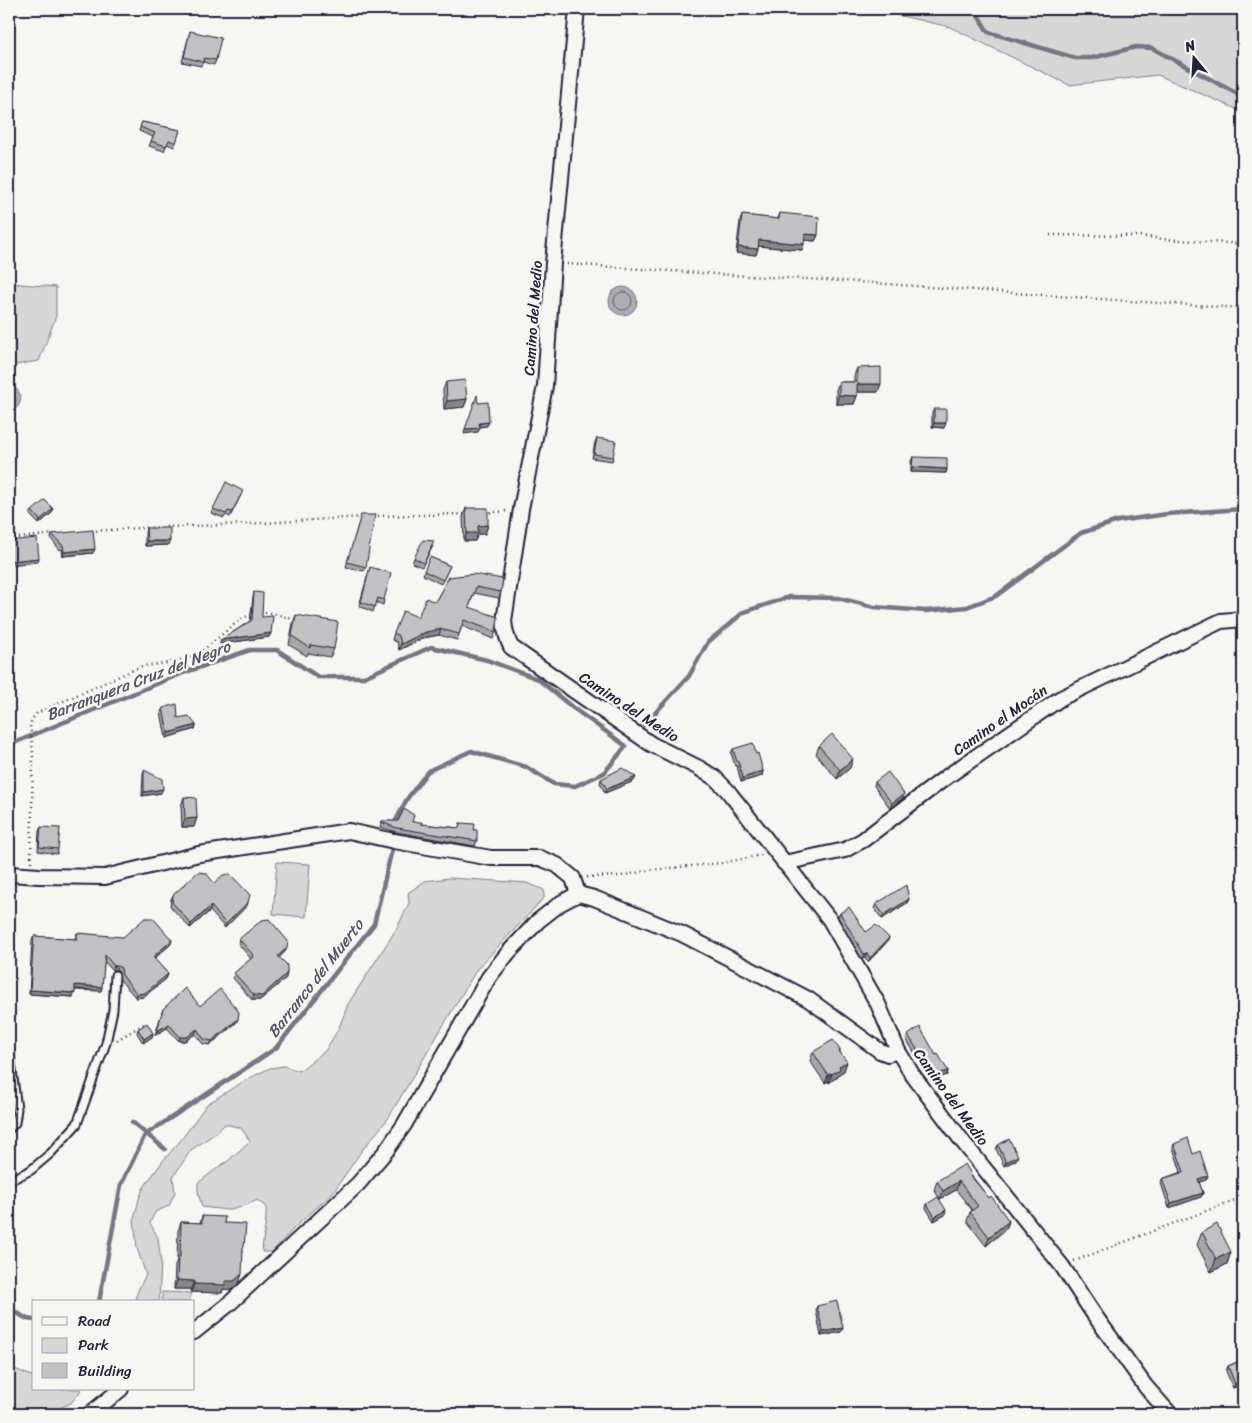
<svg xmlns="http://www.w3.org/2000/svg" width="1252" height="1423" viewBox="0 0 1252 1423" font-family="Sriracha,sans-serif">
<rect width="100%" height="100%" fill="#f6f6f2"/>
<filter id="ink" filterUnits="userSpaceOnUse"><feTurbulence type="fractalNoise" baseFrequency=".02" numOctaves="2"/><feDisplacementMap in="SourceGraphic" scale="10" xChannelSelector="R" yChannelSelector="G"/><feConvolveMatrix kernelMatrix="1 2 1 2 8 2 1 2 1" color-interpolation-filters="sRGB"/></filter>
<g filter="url(#ink)">
<!-- green -->
<path fill="#d7d7d7" stroke="#7c7c89" d="M871 9H1243V112L1158 75 1069 85 950 27Z
M9 283 56 287V316L39 361 9 366Z
M277 862 310 864 306 917 273 914Z
M450 878 527 883 544 890V898L477 969 387 1120 362 1150 332 1194 295 1227 272 1252H262C263 1236 267 1222 266 1207L257 1200 249 1204 227 1210 202 1207 198 1191V1183L220 1166 228 1161 250 1141 241 1128 225 1124 216 1133 191 1150 173 1177 175 1192 169 1206 155 1212 150 1223 158 1238 161 1262 159 1302H134L139 1288 146 1275 137 1248 134 1219 139 1199 144 1187 162 1162 181 1140 207 1104 246 1080 270 1068 284 1066 299 1071 325 1051 339 1028 348 1004 397 928 409 903 408 893 425 881Z
M162 1292 191 1293 190 1302H162Z
M9 1364 15 1369 34 1377V1389H82L71 1403 53 1411 50 1414H9Z"/>
<!-- water -->
<path fill="#adadb3" stroke="#757583" d="M609 301a14 14 0 1 1 28 0a14 14 0 1 1-28 0Z
M9 384C25 391 24 407 9 413Z"/>
<g fill="none" stroke-linecap="round" stroke-linejoin="round">
<!-- shore -->
<path stroke="#5a5a6b" stroke-width="1" d="M614 301a9 9 0 1 1 18 0a9 9 0 1 1-18 0Z"/>
<!-- stream -->
<path stroke="#757583" stroke-width="4.5" d="M974 9 988 32 1075 58H1092L1136 47 1152 48 1243 97
M644 725 689 676 708 642 744 612 789 597 838 598 874 607 926 611 967 607 996 596 1081 533 1118 521 1167 514 1243 509
M9 745 183 673 250 650H277L318 677H364L431 647 487 660 538 679 573 708 626 746 604 773 575 786 554 784 526 767 471 751 428 771 407 799 392 828 394 841 374 924 276 1048 145 1135 121 1185 99 1302
M132 1122 165 1149
M9 1308 27 1319 34 1320"/>
<defs>
<path id="lane" d="M9 1046 17 1109 15 1123 9 1129
M9 1181 31 1170 51 1153 77 1124 106 1043 113 1010 115 975"/>
<path id="street" d="M577 9 553 263 545 386 521 509 504 621C505 631 507 639 511 647L651 744 699 768 715 778 727 790 830 920 878 1004 898 1051 912 1074 963 1142 1062 1266 1093 1313 1146 1387 1170 1414
M784 863 845 850 863 840 945 778 1061 698 1221 621 1243 619
M9 874 39 876 105 877 199 854 349 831 394 841 491 858H540L557 865 573 878 578 894
M194 1332 229 1304 358 1184 386 1151 404 1125 489 977 508 953 538 921 561 903 578 894 594 898 682 934 808 999 880 1051 888 1054 898 1051
M90 1414 121 1389"/>
</defs>
<!-- lane casing -->
<use href="#lane" stroke="#22223b" stroke-width="11"/>
<!-- street casing -->
<use href="#street" stroke="#22223b" stroke-width="18"/>
<!-- path -->
<path stroke="#22223b" stroke-width="2.5" stroke-dasharray="1 4" stroke-linecap="butt" d="M1050 235 1141 236 1162 239 1243 244
M567 264 730 275 843 281 1158 303 1243 308
M485 513 507 511
M373 516 465 514
M91 531 140 528 246 524 362 517
M9 539 55 534
M260 613H272L296 620
M31 862 33 753 30 725 32 719 37 713 142 666 168 663 196 656 237 622 243 618 252 614
M587 877 621 876 650 870 721 863 762 855
M117 1040 144 1024
M1074 1261 1243 1197"/>
<!-- lane -->
<use href="#lane" stroke="#f6f6f2" stroke-width="7"/>
<!-- street -->
<use href="#street" stroke="#f6f6f2" stroke-width="14"/>
</g>
<!-- wall -->
<path fill="#a7a7a9" stroke="#22223b" d="M190 31 216 60 214 65 203 62 201 66 182 62Z
M142 122 180 130 174 147 167 144 164 151 149 146 153 137 139 131Z
M780 213 818 235 815 241 804 240 802 250 758 246 756 255 736 253 740 221 742 215 778 219Z
M857 368 878 392H857V396L854 404H836V390L839 382H854V376Z
M446 382 467 399 464 407 444 409 443 390Z
M934 409 944 428 932 427V413Z
M597 438 613 457 612 461 592 458 595 442Z
M913 457 947 469 946 473 911 472V461Z
M241 495 230 517 226 515 224 518 211 513 213 509Z
M466 508 488 525 485 534H478L475 541H464L463 517Z
M32 511 52 513 39 524 30 515Z
M361 515 366 567 364 571 346 567Z
M146 528 168 545 145 546V533Z
M52 534 93 553 63 556 62 549 60 550 51 539Z
M433 546 422 567 412 563 414 558Z
M430 557 450 566 441 584 423 575Z
M370 567 384 600 383 605 376 602 373 612 359 606Z
M449 577 501 592 499 598 474 593 469 607 496 632 493 639 462 626 457 640 439 635 423 638 399 650 397 642 392 640 394 633 418 617 435 602Z
M254 592 262 617 271 633 269 637 220 644 221 640 250 621 253 597Z
M296 615 334 649 330 657 308 653 307 656 289 645 293 623Z
M163 708 178 718 196 725 195 729 166 738 161 712Z
M819 746 850 768 837 779 816 754Z
M733 749 756 754 763 771 762 776 741 782 737 766H735L731 753Z
M144 770 161 793 142 796 143 774Z
M601 779 634 781 605 793 600 783Z
M875 782 903 798 890 808 874 786Z
M184 797 194 827H182L181 806Z
M382 821 412 822 421 824 459 828 460 823 474 830 477 841 475 846 396 832 380 827Z
M41 827 58 849 57 854 38 851 39 831Z
M214 883 248 902 247 906 225 928 210 911 190 928 170 906 171 899 173 895Z
M909 899 907 903 882 919 874 908 876 904Z
M840 913 866 932 889 938 887 942 868 962 865 957 862 959 838 917Z
M77 933 171 944 154 959 168 974 166 979 143 997 136 998 120 980 119 972 116 970H112L104 961 101 991 75 990 73 997 29 994 32 940 34 936 75 939Z
M239 939 285 952 279 958 286 978 260 1000H252L233 978 234 973 251 959 238 943Z
M200 1006 238 1019 236 1023 210 1045 203 1044 195 1034 185 1041H179L167 1028 155 1035 163 1009Z
M138 1029 153 1033 152 1037 143 1043 137 1033Z
M908 1035 936 1055 948 1071 947 1075 931 1080 906 1039Z
M840 1050V1051L844 1071 839 1074 837 1077 829 1083 828 1081 825 1083 810 1061 813 1052Z
M1174 1144 1193 1154 1206 1180 1199 1182 1203 1193 1201 1197 1169 1208 1161 1183 1162 1179 1181 1172 1173 1148Z
M998 1145 1016 1160 1004 1166 996 1149Z
M971 1175 989 1198 1009 1221 1006 1229 986 1246 967 1221 970 1212 972 1210 956 1190 940 1199 934 1190 937 1181Z
M927 1204 945 1215 934 1221 926 1208Z
M202 1216 224 1223 243 1250 239 1283 231 1290 223 1289 222 1293 191 1292V1289H174L175 1266 177 1260 178 1231 181 1222 200 1223Z
M1202 1232 1231 1252 1227 1264 1211 1272 1197 1245Z
M817 1306 843 1328 841 1332 821 1336 816 1310Z
M1243 1358V1384L1233 1388 1226 1371 1228 1366 1242 1360Z"/>
<!-- shaded-wall -->
<path fill="#888889" stroke="#22223b" d="M805 234 818 235 815 241 803 240Z
M759 240 804 244 802 250 757 246Z
M738 247 758 249 756 255 736 253Z
M857 384H881L878 392H854Z
M839 395 857 396 854 404H836Z
M467 399 464 407 444 409 447 401Z
M489 422 487 426 478 427 479 423Z
M934 423H946L944 428 932 427Z
M480 428 478 432 464 434 465 429Z
M912 467 947 469 946 473 911 472Z
M53 509 52 513 39 524 40 520Z
M488 525 485 534H478L475 541H464L467 533 478 526Z
M147 541H170L168 545 145 546Z
M95 549 93 553 63 556 64 552Z
M39 558 38 562 9 565V561Z
M441 629 439 635 423 638 399 650 401 644 426 632Z
M271 633 269 637 220 644 221 640Z
M196 725 195 729 166 738 168 733Z
M853 759 850 768 837 779 840 770Z
M763 771 762 776 741 782 743 778Z
M636 777 634 781 605 793 607 789Z
M163 789 161 793 142 796 144 792Z
M904 794 903 798 890 808 892 803Z
M197 818 194 827H182L185 819Z
M909 899 907 903 882 919 884 915Z
M248 902 247 906 225 928 226 924Z
M211 906 210 911 190 928 191 924Z
M889 938 887 942 868 962 870 958Z
M172 940 171 944 151 961 153 957Z
M287 948 285 952 276 961 278 956Z
M867 953 865 957 862 959 864 954Z
M114 966H117L116 970H112Z
M287 973 286 978 260 1000H252L254 995Z
M168 974 166 979 143 997 136 998 137 994Z
M75 985 102 987 101 991 74 989Z
M30 990 75 993 73 997 29 994Z
M238 1019 236 1023 210 1045 212 1041Z
M169 1024 167 1028 155 1035 157 1031Z
M197 1029 195 1034 185 1041H179L180 1037Z
M153 1033 152 1037 143 1043 144 1039Z
M847 1062 844 1071 839 1074 837 1077 829 1083 832 1074 839 1067Z
M948 1071 947 1075 931 1080 933 1075Z
M831 1073 828 1081 825 1083 828 1075Z
M1018 1156 1016 1160 1004 1166 1006 1162Z
M1208 1176 1206 1180 1196 1183 1198 1179Z
M959 1181 956 1190 940 1199 943 1191Z
M1203 1193 1201 1197 1169 1208 1171 1203Z
M946 1210 945 1215 934 1221 935 1217Z
M1009 1221 1006 1229 986 1246 989 1237Z
M1231 1252 1227 1264 1211 1272 1216 1259Z
M242 1274 239 1283 231 1290 223 1289 222 1293 191 1292 194 1284 225 1281Z
M177 1280 194 1281 191 1289H174Z
M843 1328 841 1332 821 1336 823 1332Z
M1243 1381V1384L1233 1388 1235 1384Z"/>
<!-- building -->
<path fill="#c2c2c4" stroke="#22223b" d="M190 31 221 38 216 60 204 58 203 62 184 57Z
M142 122 180 130 176 143 169 140 166 146 151 141 155 133 140 127Z
M780 213 819 217 818 235 805 234 804 244 759 240 758 249 738 247 742 215 779 219Z
M881 367V384H857V396L839 395V382H857V368Z
M465 380 467 399 447 401 446 382Z
M477 395 478 403 488 402 489 422 479 423 480 428 465 429Z
M934 409H946V423H934Z
M597 438 616 441 613 457 594 454Z
M913 457 947 458V469L912 467Z
M226 482 243 491 232 512 228 511 226 514 213 509Z
M45 500 53 509 40 520 32 511Z
M466 508H488V525L478 526V533H467Z
M361 515H375L366 567 347 562Z
M146 528H170V541H147Z
M93 530 95 549 64 552 63 545H62L52 534Z
M37 538 39 558 9 561V541Z
M423 540 434 541 424 563 414 558Z
M430 557 450 566 443 580 424 571Z
M370 567 391 573 384 600 378 598 375 607 361 602Z
M473 574 503 579 501 592 476 587 469 607 498 617 496 632 464 620 459 634 441 629 426 632 401 644 399 636 394 633 403 611 418 617 426 598 435 602 449 577Z
M254 592 263 593 262 617 273 616 271 633 221 640 252 620Z
M296 615 338 622 334 649 311 645 310 648 292 636Z
M177 704 178 718 189 716 196 725 168 733 163 708Z
M832 734 853 759 840 770 819 746Z
M753 743 756 754 758 753 763 771 743 778 738 761 737 762 733 749Z
M622 768 636 777 607 789 601 779Z
M144 770 162 779 163 789 144 792Z
M888 772 904 794 892 803 875 782Z
M184 797 196 798 197 818 185 819Z
M404 809 414 815 412 822H422L421 824 459 828 460 823 475 824 474 830H477V841L397 828 381 822 382 821H398Z
M41 827 60 828 58 849 39 847Z
M198 872 206 873 214 883 223 875 230 874 250 895 248 902 226 924 211 906 191 924 172 902 173 895Z
M906 885 909 899 884 915 876 904Z
M849 907 866 932 876 925 889 938 870 958 867 953 864 954 840 913Z
M145 918H153L172 940 153 957 168 974 145 993 137 994 122 975 121 968 117 966H114L105 955 102 987 75 985V993L30 990 34 936 77 939V933L123 937Z
M269 919 288 941 287 948 278 956 287 965V973L262 996 254 995 234 973 254 956 239 939 262 920Z
M185 988 200 1006 220 989 239 1012 238 1019 212 1041 204 1039 197 1029 187 1037H180L169 1024 157 1031 163 1009Z
M147 1023 153 1033 144 1039 138 1029Z
M920 1027 936 1055 938 1054 948 1071 933 1075 908 1035Z
M833 1040 840 1050 839 1051 847 1062 839 1067 840 1069 832 1074 831 1073 828 1075 813 1052Z
M1188 1138 1193 1154 1200 1151 1208 1176 1198 1179 1203 1193 1171 1203 1162 1179 1184 1172 1174 1144Z
M1009 1139 1018 1156 1006 1162 998 1145Z
M965 1164 971 1174 970 1175 989 1198 991 1196 1009 1221 989 1237 970 1212 978 1206 959 1181 943 1191 937 1181Z
M938 1197 946 1210 935 1217 927 1204Z
M202 1216 225 1217 224 1223 246 1224 244 1247H243L242 1274 234 1281H225V1285L194 1284V1281L177 1280 178 1257H180L181 1222 202 1223Z
M1217 1224 1231 1252 1216 1259 1202 1232Z
M837 1301 843 1328 823 1332 817 1306Z
M1243 1360V1381L1235 1384 1228 1366Z"/>
</g>
<g text-anchor="middle" stroke-width="5" stroke-linejoin="round" paint-order="stroke">
<!-- street labels -->
<g font-size="15" fill="#22223b" stroke="#f6f6f2">
<text transform="translate(533 318) rotate(-86)" y="5">Camino del Medio</text>
<text transform="translate(629 707) rotate(33)" y="5">Camino del Medio</text>
<text transform="translate(1000 720) rotate(-35)" y="5">Camino el Mocán</text>
<text transform="translate(951 1097) rotate(54)" y="5">Camino del Medio</text>
</g>
<!-- water labels -->
<g font-size="16" font-style="italic" fill="#535365" stroke="#f6f6f2">
<text transform="translate(138 680) rotate(-21)" y="6">Barranquera Cruz del Negro</text>
<text transform="translate(315 978) rotate(-52)" y="6">Barranco del Muerto</text>
</g>
</g>
<!-- margin -->
<rect width="1252" height="1423" fill="none" stroke="#f6f6f2" stroke-width="30"/>
<rect x="15" y="15" width="1222" height="1393" fill="none" stroke="#22223b" stroke-width="2" filter="url(#ink)"/>
<!-- legend -->
<rect x="32" y="1300" width="162" height="90" fill="#f6f6f2" stroke="#a1a1a9"/>
<rect x="42" y="1317" width="25" height="8" fill="#f6f6f2" stroke="#a1a1a9"/>
<text x="78" y="1326" font-size="15" fill="#22223b">Road</text>
<rect x="42" y="1338" width="25" height="15" fill="#d7d7d7" stroke="#a1a1a9"/>
<text x="78" y="1350" font-size="15" fill="#22223b">Park</text>
<rect x="42" y="1363" width="25" height="15" fill="#c2c2c4" stroke="#a1a1a9"/>
<text x="78" y="1376" font-size="15" fill="#22223b">Building</text>
<!-- north arrow -->
<g transform="translate(1194 58) rotate(342)" stroke="#f6f6f2" stroke-width="4" paint-order="stroke">
<path d="M0-4L9 19L0 12L-9 19Z" fill="#22223b"/>
<text y="-8" font-size="14" font-weight="bold" text-anchor="middle" fill="#22223b">N</text>
</g>
</svg>
